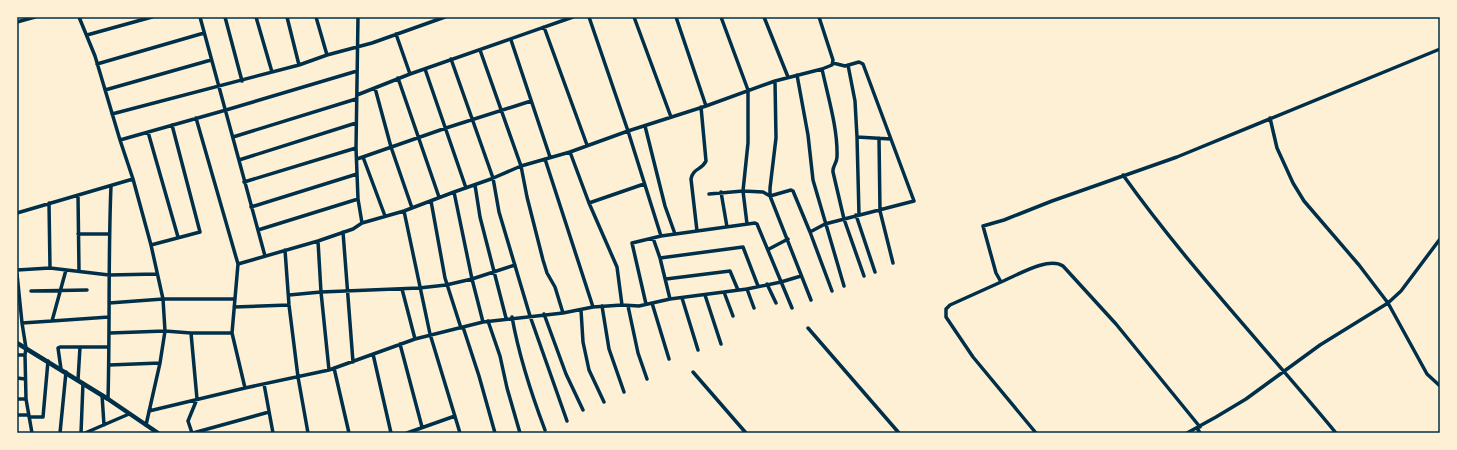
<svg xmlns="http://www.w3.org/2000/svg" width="1457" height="450" viewBox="0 0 1457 450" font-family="Karla,sans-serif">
<rect width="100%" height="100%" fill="#fdf0d5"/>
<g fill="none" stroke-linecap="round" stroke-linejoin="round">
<!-- minor -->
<path stroke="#003049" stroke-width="3.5" d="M79 17 95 56 120 140 133 179 151 245 163 299 165 331 160 363 146 425
M200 17 265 256
M225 17 242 81
M256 17 272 72
M287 17 299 65
M316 17 327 55
M358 17 356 148 358 199 362 223
M589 17 628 131 661 236
M634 17 671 117
M676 17 706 106
M721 17 748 90V143L743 191 747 224
M764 17 788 77
M17 22 35 17
M544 27 587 145
M396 34 410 74
M87 35 152 17
M511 40 550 157
M480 50 521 166 527 197 543 260 547 273 555 287 563 313
M451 59 493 178 499 212 530 316 567 421
M97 64 204 33
M848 65 855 101 857 137 859 215
M425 69 466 188
M822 69C828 97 838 129 837 157 837 163 832 167 833 172L844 219 864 276
M797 75 808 135 813 180 844 286
M398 78 439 197
M775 81 776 138 770 188V196L811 300
M375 88 391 147 412 208
M105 90 211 60
M357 95 410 74 573 17
M112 114 299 65 327 55 372 43 445 17
M196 118 238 264 232 333 245 388
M1270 118 1277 148 1293 183 1304 201 1359 265 1388 303 1427 374 1440 386
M645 126 665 206 675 234
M148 132 178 237
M233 137 356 99
M857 137 891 139
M879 138 880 211 893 263
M120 140 226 110 357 71
M570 152 589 203 617 267 622 305
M363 157 385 216
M357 159 446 128 531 101
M545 159 593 307
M239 160 356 123
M1123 175C1188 266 1265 347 1336 433
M244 182 356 148
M475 185 480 217 506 318
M454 192 472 279 483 322
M721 192 727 227
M709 194 743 191 763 192 770 196 791 190 793 191 810 232 832 291
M78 195 79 271
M431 201 445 278 461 328
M49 203 50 268
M589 203 644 184
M251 207 357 174
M404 211 430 334 460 433
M17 213 133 179
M856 215 875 272
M258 230 358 199
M697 231 691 179C693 168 702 170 706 161L701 107
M343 232 353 362
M810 232 825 224 914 201 863 64 859 62 845 66 833 63
M78 234H109
M653 238 660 258 670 299
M318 241 321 292 329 370
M151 245 200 232 172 125
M769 249 788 239
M285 250 289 305 298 377 308 433
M660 258 743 247 758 286
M238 264 318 241 353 229 362 223 404 211 454 192 491 179 521 166 570 152 628 131 706 106 775 81 822 69 832 65 833 60 819 17
M17 270 50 268 109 275 157 274
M17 274 22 323 26 348 25 355 26 399 32 433
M666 279 730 271 738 290
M1001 282 950 305 946 309V317L973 357 1036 433
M767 284 776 303
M402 289 415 339
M747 289 754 308
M31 291 87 290
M724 292 733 316
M289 295 321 292 419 288 446 285 472 279 515 265
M705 295 721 344
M682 298 698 350
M109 303 163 299H234
M652 303 669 359
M646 304 632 243 661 236 755 223 757 224 792 308
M602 306 609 349 624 392
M628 306 638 353 647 379
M234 307 289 305
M581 310 583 342 589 370 604 402
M544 314 566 374 583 410
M512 317C519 356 531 393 545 430
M52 321 109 317
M488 321 500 356 507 388 520 433
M22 323 52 321 66 270
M463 327 479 376 495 433
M808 328 899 433
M110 333 165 331 191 333H232
M191 333 197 399 188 421 192 433
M400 344 422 427
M373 354 391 433
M17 355H25
M109 365 160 363
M334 368 349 433
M61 369 58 348 60 347H109
M693 372 746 433
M17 378 25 379
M78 380 80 347
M264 384 273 433
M102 395 104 425
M17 399H26
M108 399C110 328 108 257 111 186
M149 411 245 388 329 370 415 339 483 322 563 313 593 307 622 305 639 306 670 299 747 289 781 282 801 276
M17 415H29
M29 417H43L48 361
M1200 427 1116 324 1063 266C1048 256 1016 276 1001 282L996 273 983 226 1004 220 1052 201 1177 157 1440 49
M1197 428 1200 433
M60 433 66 372
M81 433 83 383
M85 433 129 414
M193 433 269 412
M407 433 455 416
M1187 433 1216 417 1246 399 1320 345 1388 303 1401 291 1440 239"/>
<!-- tertiary -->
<path stroke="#003049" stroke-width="4.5" d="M17 343 108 399 158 433"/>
</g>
<!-- border -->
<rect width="1457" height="450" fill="none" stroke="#fdf0d5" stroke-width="36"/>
<rect x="18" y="18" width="1421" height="414" fill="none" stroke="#003049" stroke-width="1.5"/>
</svg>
